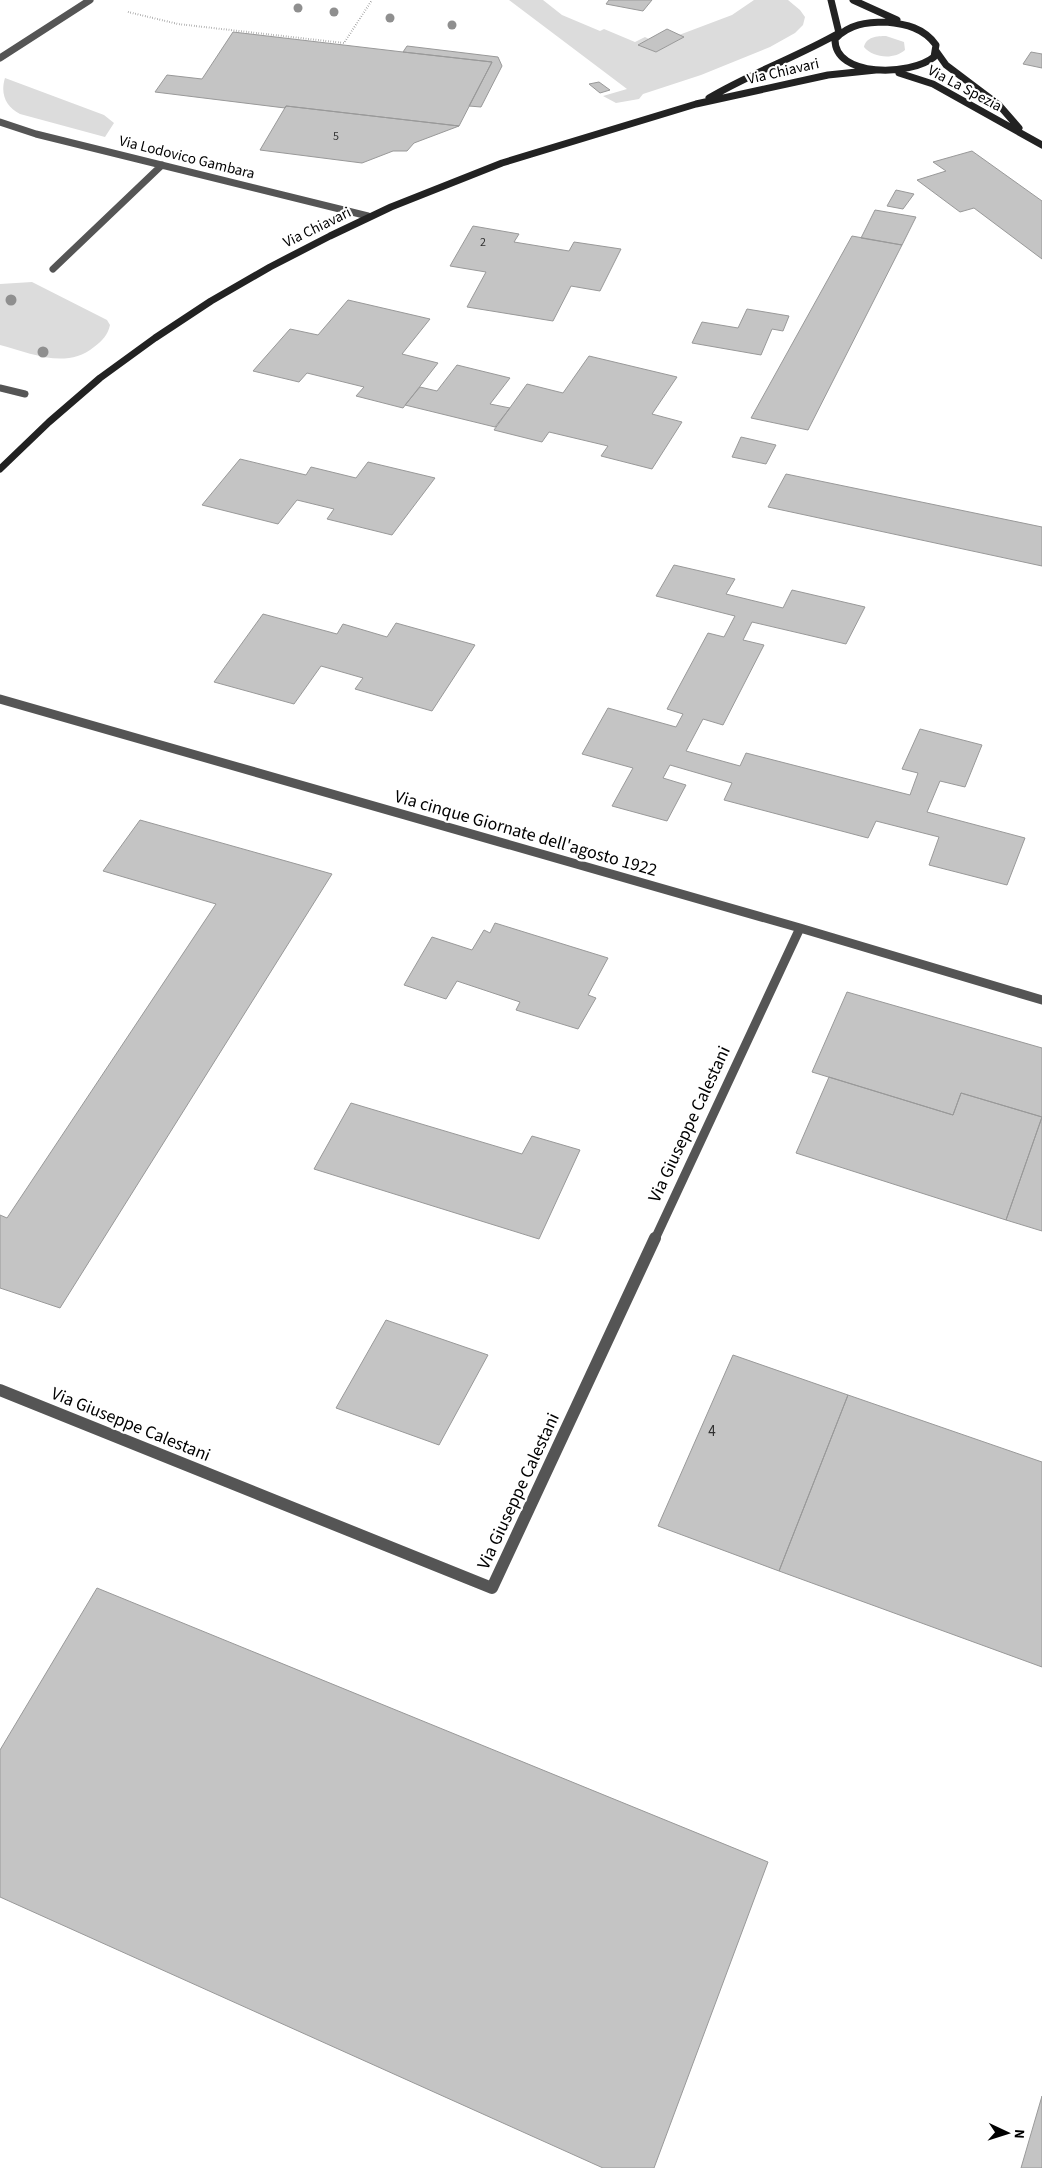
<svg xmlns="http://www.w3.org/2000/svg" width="1042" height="2168" viewBox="0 0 1042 2168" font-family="'Source Sans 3',sans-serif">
<rect width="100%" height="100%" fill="#fff"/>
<!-- green -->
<path fill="#dcdcdc" d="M509 0H543L562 15 600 31 604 29 635 42 645 37 649 39 639 45 656 52 684 37 679 35 732 15 754 0H788L800 10 805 17 803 25 795 33 770 47 701 75 643 94 639 99 616 103 603 96 627 89Z
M886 36 904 42 905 50C894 60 873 58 864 47 866 37 877 36 886 36Z
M5 78 104 115 114 123 105 137 20 114C6 107 0 94 5 78Z
M32 282 107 320 110 325C108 335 102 341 94 347 66 370 31 353 0 345V284Z"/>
<!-- building -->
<path fill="#c4c4c4" stroke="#999" d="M609 0H652L643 11 606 4Z
M667 29 684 37 656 52 638 45Z
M233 32 403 52 492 62 459 126 286 106 285 108 155 92 167 75 202 79Z
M407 46 498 57 502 66 481 107 469 106 492 62 403 52Z
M1031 52 1042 54V68L1023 64Z
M599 82 610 90 600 93 589 84Z
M286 106 459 126 414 143 407 151H393L362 163 260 150Z
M972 151 1042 201V259L974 208 960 212 917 180 946 171 933 162Z
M896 190 914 194 903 209 887 206Z
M875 210 916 217 902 245 861 238Z
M473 226 519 234 514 242 569 251 574 242 621 249 600 291 571 286 553 321 467 307 486 272 450 266Z
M852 236 902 245 808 430 751 418Z
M348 300 430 319 402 354 438 363 403 408 356 396 364 387 307 373 299 382 253 371 290 329 318 335Z
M747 309 789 316 783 331 772 329 761 355 692 343 702 322 738 328Z
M589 356 677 377 652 414 682 422 652 469 601 456 608 446 549 432 542 442 494 430 527 384 563 393Z
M457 365 510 378 490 404 510 408 495 427 405 405 420 387 437 391Z
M741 437 776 445 766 464 732 457Z
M240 459 306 475 311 467 356 478 368 462 435 478 392 535 327 519 334 509 297 500 278 524 202 505Z
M786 474 1042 527V566L768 507Z
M674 565 735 579 726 594 783 608 792 590 865 607 846 644 752 622 743 640 764 645 723 725 703 719 686 751 740 766 746 753 910 795 918 773 902 769 920 729 982 745 965 787 940 781 927 812 1025 838 1007 885 929 865 939 837 876 821 868 838 724 800 732 783 670 765 663 778 686 785 667 821 612 806 633 768 582 754 608 708 676 727 683 714 667 709 708 633 724 637 735 616 656 596Z
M263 614 337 634 343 624 387 637 396 623 475 645 432 711 355 689 363 678 321 666 294 704 214 682Z
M140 820 332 874 60 1308 0 1288V1215L7 1218 216 904 103 871Z
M495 923 608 958 588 995 596 998 578 1029 516 1010 520 1002 457 981 446 999 404 985 432 937 472 950 484 930 490 933Z
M847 992 1042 1048V1117L961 1093 953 1115 812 1072Z
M829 1077 953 1115 961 1093 1042 1117 1006 1220 796 1153Z
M351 1103 522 1154 532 1136 580 1150 539 1239 314 1169Z
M1042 1117V1231L1006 1220Z
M386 1320 488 1355 439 1445 336 1408Z
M733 1355 848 1395 779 1571 658 1526Z
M848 1395 1042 1462V1667L779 1571Z
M97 1588 768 1862 654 2168H603L0 1897V1750Z
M1042 2096V2168H1021Z"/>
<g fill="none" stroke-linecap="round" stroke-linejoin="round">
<!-- path -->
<path stroke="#777" stroke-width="2" stroke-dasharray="0.5 2" stroke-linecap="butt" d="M128 12 178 24 344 43 372 0"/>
<!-- lane -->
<path stroke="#555" stroke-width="7" d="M0 388 25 394"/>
<!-- street-far2 -->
<path stroke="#555" stroke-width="7" d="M0 58 90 0
M0 122 36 134 368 216
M53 269 162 165"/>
<!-- street-far1 -->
<path stroke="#555" stroke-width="9" d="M0 699 800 928 1042 1000
M655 1239 800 928"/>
<!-- street -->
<path stroke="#555" stroke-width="12" d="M0 1390 492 1588 655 1238"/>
<!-- secondary -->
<path stroke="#222" stroke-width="7" d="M853 0 897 20
M886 22C906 24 924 28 936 45L934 57C911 76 834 78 835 39 849 24 867 22 886 22Z
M936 51 946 65 999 105 1019 128
M899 73 933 84 1042 145
M709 98C751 73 797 57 839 33L831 0
M0 469 49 422 100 378 155 338 211 301 270 267 330 236 391 207 502 163 696 104 828 75 876 70"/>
</g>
<!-- trees -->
<g fill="#8f8f8f">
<circle cx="298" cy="8" r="4.5"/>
<circle cx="334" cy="12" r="4.5"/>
<circle cx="390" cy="18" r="4.5"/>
<circle cx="452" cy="25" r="4.5"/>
<circle cx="11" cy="300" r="5.5"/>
<circle cx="43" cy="352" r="5.5"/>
</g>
<g text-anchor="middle" stroke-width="4.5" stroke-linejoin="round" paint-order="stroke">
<!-- far-number labels -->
<g font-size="12" fill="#313131">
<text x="336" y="140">5</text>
<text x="483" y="246">2</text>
</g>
<!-- far-street labels -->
<g font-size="15" fill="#000" stroke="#fff">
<text transform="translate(783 71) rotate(-13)" y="5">Via Chiavari</text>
<text transform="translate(965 88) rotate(28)" y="5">Via La Spezia</text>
<text transform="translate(187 157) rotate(14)" y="5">Via Lodovico Gambara</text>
<text transform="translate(317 227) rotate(-26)" y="5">Via Chiavari</text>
</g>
<!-- number labels -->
<g font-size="15" fill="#313131">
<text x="712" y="1436">4</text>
</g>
<!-- street labels -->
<g font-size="18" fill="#000" stroke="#fff">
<text transform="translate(526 833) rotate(16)" y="6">Via cinque Giornate dell'agosto 1922</text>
<text transform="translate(689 1124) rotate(-65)" y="6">Via Giuseppe Calestani</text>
<text transform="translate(131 1424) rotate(22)" y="6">Via Giuseppe Calestani</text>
<text transform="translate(518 1491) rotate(-65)" y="6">Via Giuseppe Calestani</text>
</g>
</g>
<!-- north arrow -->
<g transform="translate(1007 2133) rotate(94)" stroke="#ffffff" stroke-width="4" paint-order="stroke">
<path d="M0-4L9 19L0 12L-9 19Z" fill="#000000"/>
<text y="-8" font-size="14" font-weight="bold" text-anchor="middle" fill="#000000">N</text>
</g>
</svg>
